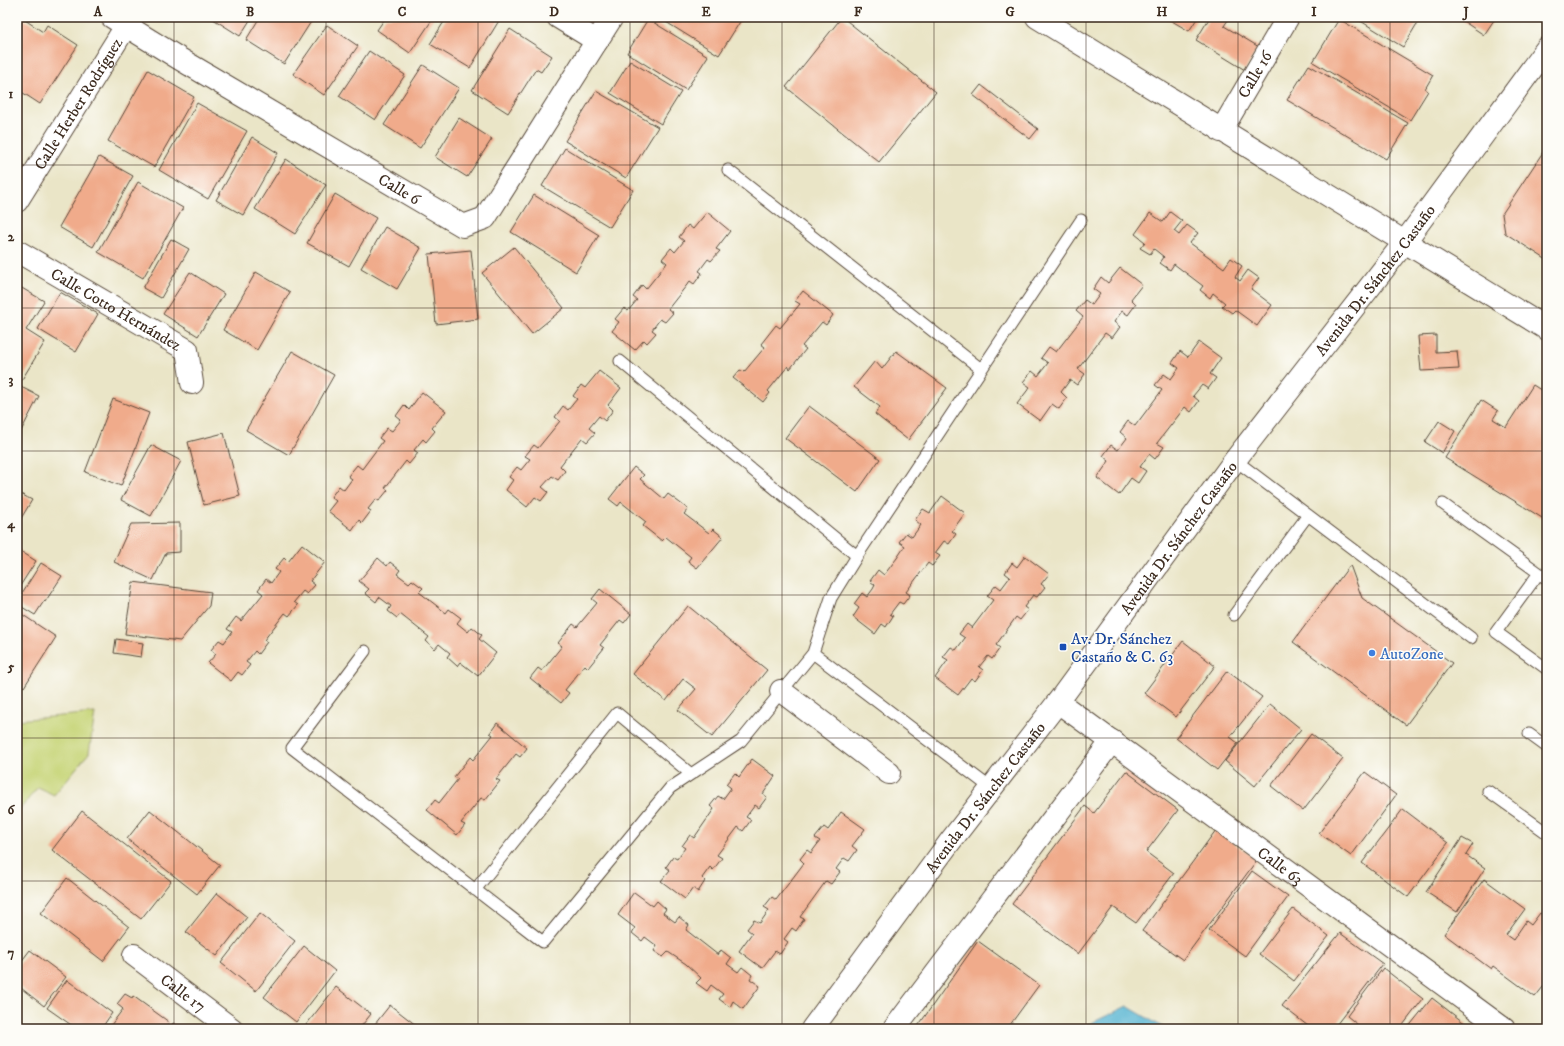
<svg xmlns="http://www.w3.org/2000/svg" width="1564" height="1046" viewBox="0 0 1564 1046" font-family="'IM FELL DW Pica',serif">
<rect width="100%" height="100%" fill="#fdfcf7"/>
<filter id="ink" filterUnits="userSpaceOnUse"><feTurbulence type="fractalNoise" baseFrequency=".025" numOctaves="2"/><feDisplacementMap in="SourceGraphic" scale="8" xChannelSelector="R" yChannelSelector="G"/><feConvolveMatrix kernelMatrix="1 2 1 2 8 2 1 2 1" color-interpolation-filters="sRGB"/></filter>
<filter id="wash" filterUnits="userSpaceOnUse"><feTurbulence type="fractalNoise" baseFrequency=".012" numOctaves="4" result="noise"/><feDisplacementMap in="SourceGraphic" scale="16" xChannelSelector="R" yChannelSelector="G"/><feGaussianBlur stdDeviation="0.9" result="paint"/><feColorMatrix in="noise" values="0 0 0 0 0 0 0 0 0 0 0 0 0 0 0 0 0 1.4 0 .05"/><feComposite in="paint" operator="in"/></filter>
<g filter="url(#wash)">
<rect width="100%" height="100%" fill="#eae5c7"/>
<!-- green -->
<path fill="#c6d476" stroke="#807f4a" d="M95 713 89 753 54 795 38 787 17 813V720Z"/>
<!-- water -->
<path fill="#52b3d1" stroke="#466e78" d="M1127 1006 1166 1029H1079Z"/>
<g id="blocks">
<!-- building -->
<path fill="#f0ab8b" d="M210 17H252L240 36Z
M260 17H314L284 64 246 40Z
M386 17H434L410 53 377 30Z
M447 17H498L500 19 470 68 430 44Z
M658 17H743L719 55Z
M842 17 936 92 879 162 786 87Z
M1165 17H1198L1189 31Z
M1210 17H1230L1224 26 1259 47 1245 70 1196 40Z
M1354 17H1421L1403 47Z
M1457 17H1496L1484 35Z
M22 18 43 32 47 25 78 45 40 104 17 89V25Z
M648 19 708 56 686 90 627 53Z
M1339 19 1433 75 1425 89 1428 91 1410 120 1313 62Z
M327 25 358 46 324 95 293 74Z
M510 29 552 56 541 72 536 69 508 113 472 90Z
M369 51 405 75 375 120 339 96Z
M630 61 681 92 661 124 610 93Z
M423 65 459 88 420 148 384 125Z
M1309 65 1408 123 1386 159 1287 100Z
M148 70 194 97 154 167 108 141Z
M981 85 1038 129 1030 139 973 95Z
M596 91 658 127 626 178 565 141Z
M197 103 247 131 208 199 159 170Z
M459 118 492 139 467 177 435 157Z
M252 137 278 153 243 215 216 200Z
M1547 146V260L1505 233 1502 214Z
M565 148 633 190 610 227 542 186Z
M99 157 133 176 93 247 59 227Z
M286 159 326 185 295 234 255 209Z
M138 182 183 208 143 278 98 252Z
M335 194 376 218 349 266 307 243Z
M534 195 599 235 576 272 511 232Z
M707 212 730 231 716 249 720 251 711 261 708 259 699 271 702 273 694 284 690 281 668 309 673 313 665 322 660 319 652 330 656 333 647 343 644 340 635 350 612 331 619 322 615 319 624 308 628 311 637 300 633 297 642 285 646 289 662 269 667 263 662 259 671 248 675 252 684 241 679 237 688 225 693 229Z
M1170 212 1182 221 1174 231 1179 235 1187 225 1198 233 1190 243 1224 268 1231 258 1242 266 1235 277 1240 281 1248 270 1259 278 1251 289 1272 305 1257 326 1235 310 1232 313 1222 306 1225 303 1213 293 1210 298 1200 290 1203 286 1174 264 1170 270 1160 263 1164 257 1154 249 1150 254 1140 248 1145 242 1135 234 1150 213 1163 222Z
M385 227 421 248 397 289 361 268Z
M171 239 189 249 161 298 143 288Z
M514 247 564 308 532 334 482 273Z
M471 250 478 319 436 324 429 254Z
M1120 268 1142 285 1131 299 1136 304 1128 315 1122 311 1114 322 1120 327 1112 338 1105 333 1078 369 1085 374 1077 385 1070 380 1061 392 1067 398 1059 409 1052 404 1040 421 1017 404 1030 387 1023 382 1032 371 1038 376 1048 363 1041 358 1049 347 1056 352 1083 317 1076 311 1085 300 1092 305 1100 294 1093 289 1101 277 1108 283Z
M190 272 224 294 198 336 163 314Z
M256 272 290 292 257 350 223 330Z
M20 287 44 301 26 330 45 342 21 381 17 379V292Z
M803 291 833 315 826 325 822 322 802 346 806 349 790 369 788 366 768 391 770 393 763 402 733 378 740 370 744 372 765 347 761 344 776 325 780 328 800 304 795 301Z
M60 292 98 314 76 352 38 329Z
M1436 335V352L1457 351 1459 369 1421 371 1418 336Z
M1199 342 1221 358 1210 374 1216 378 1208 389 1202 385 1193 396 1199 401 1191 412 1185 407 1157 443 1164 447 1155 459 1149 454 1140 467 1146 471 1138 483 1131 478 1119 495 1097 478 1109 461 1103 456 1111 445 1118 450 1127 438 1120 432 1128 421 1135 426 1162 390 1155 385 1164 374 1171 379 1179 368 1172 363 1180 351 1188 357Z
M292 351 334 375 289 455 246 430Z
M896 351 947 388 908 440 875 414 880 407 854 387 875 361 882 369Z
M599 371 621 388 608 405 613 410 605 421 599 416 589 428 595 433 587 442 582 438 570 453 560 466 565 471 558 480 552 476 542 487 548 492 541 501 535 497 527 507 506 490 513 480 509 477 517 467 521 470 530 459 525 456 534 445 538 448 560 421 555 417 563 406 568 410 577 399 573 396 581 385 585 388Z
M17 385 39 396 19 435 17 434Z
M1533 385 1547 394V521L1445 458 1481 400 1498 411 1493 419 1506 427Z
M422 392 446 411 432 428 435 431 426 442 423 439 414 450 418 453 409 464 406 461 385 488 388 490 379 501 376 499 368 509 371 511 362 523 359 520 352 530 328 511 336 501 331 497 339 486 344 490 352 479 348 476 357 465 362 469 383 441 379 438 387 428 392 431 401 420 396 416 404 405 409 410Z
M113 399 149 413 121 486 85 472Z
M809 406 880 459 857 492 785 438Z
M1439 421 1455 431 1442 453 1425 442Z
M224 433 240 496 204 505 188 442Z
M151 445 181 461 151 516 121 500Z
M634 467 644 475 640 479 664 499 668 494 688 509 684 514 709 533 713 529 723 537 697 568 688 561 691 557 666 537 662 541 643 526 646 522 621 502 618 506 609 499Z
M17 492 32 500 17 525Z
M942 496 965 513 952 531 956 534 949 544 944 541 935 553 940 556 932 566 928 563 906 592 910 595 903 604 899 602 890 614 893 616 886 627 882 624 875 634 853 617 859 608 854 604 862 593 867 597 873 589 875 585 870 581 878 570 884 575 897 558 905 546 899 542 906 533 912 537 921 525 915 520 923 509 930 513Z
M180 523V552L166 553 153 580 114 562 131 524Z
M302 544 325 562 310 581 315 585 307 594 303 591 294 602 298 605 289 616 285 613 264 640 267 642 258 654 255 651 246 662 250 665 242 675 238 672 231 681 208 663 216 654 211 650 219 640 224 643 232 632 227 629 236 617 241 621 263 594 258 590 266 579 271 583 279 572 275 569 284 558 288 562Z
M17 549 36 561 20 586 17 584Z
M1025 556 1049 574 1041 584 1045 587 1037 597 1033 595 1024 607 1028 610 1020 620 1016 617 996 645 1000 648 992 659 988 656 979 667 983 670 975 681 971 678 958 695 935 678 948 660 943 657 951 647 956 650 965 638 959 634 967 624 972 628 993 600 987 596 996 585 1001 589 1010 577 1005 573 1012 563 1017 567Z
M378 558 387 566 390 562 400 570 397 574 409 583 412 580 423 588 419 592 446 613 449 609 461 618 457 623 468 632 472 627 482 635 479 639 496 653 478 676 460 662 457 666 447 657 450 653 439 644 435 649 426 641 429 637 400 614 397 618 388 611 391 606 379 597 376 602 365 593 369 589 359 581Z
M41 563 62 576 45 602 44 601 35 615 17 604V601Z
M1350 565 1362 598 1452 663 1406 725 1293 642Z
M133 582 211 592 209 606 180 641 125 634Z
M600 589 631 614 624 623 620 620 600 645 604 648 588 668 585 665 565 690 569 693 561 703 530 678 538 668 542 671 562 646 558 643 573 624 577 627 597 603 592 599Z
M688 606 767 670 712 737 678 710 696 689 683 679 666 701 633 674Z
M17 611 56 637 24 687 17 682Z
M116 639 143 643 141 657 114 653Z
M1183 641 1215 666 1176 717 1144 693Z
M1227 671 1262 697 1230 737 1238 743 1217 770 1176 738Z
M1270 704 1301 729 1255 786 1225 761Z
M497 723 527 748 520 757 516 754 496 779 500 781 485 800 481 798 461 823 465 825 457 835 427 810 435 800 439 803 458 779 454 777 461 768 470 757 473 760 493 735 490 733Z
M1311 734 1343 759 1303 811 1271 786Z
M752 759 775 776 763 794 767 797 759 808 755 805 746 817 751 820 743 831 738 827 717 855 722 858 713 870 710 867 702 878 705 881 698 892 693 888 685 899 661 881 670 870 666 867 673 857 677 859 685 848 682 846 690 835 694 838 714 809 710 806 718 796 723 799 731 788 726 784 735 773 739 777Z
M1126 771 1178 810 1146 852 1174 873 1136 923 1113 907 1078 954 1012 904 1085 806 1094 813Z
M1365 772 1396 795 1351 856 1319 833Z
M1403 809 1448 843 1408 897 1362 863Z
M150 810 220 865 197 894 127 839Z
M82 811 171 881 141 919 52 850Z
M841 812 865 829 852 846 857 850 849 861 844 858 836 869 840 872 831 884 826 881 800 917 804 919 796 931 792 928 784 939 788 942 780 954 775 951 762 968 739 951 752 933 747 929 754 920 760 923 769 910 764 907 772 897 776 900 804 863 800 859 807 850 811 853 820 841 815 838 824 827 828 830Z
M1216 830 1257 860 1183 960 1142 931Z
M1462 838 1473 844 1466 855 1485 868 1457 912 1426 892Z
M1252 871 1288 897 1245 956 1209 930Z
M67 878 129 927 103 961 41 913Z
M1484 879 1525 909 1506 935 1513 940 1526 921 1531 925 1540 913 1547 918V982L1535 997 1493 966 1491 969 1444 934Z
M634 892 653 906 657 901 666 909 663 913 675 922 679 917 689 925 686 930 718 955 721 950 731 958 727 964 738 972 742 967 752 975 750 979 760 986 743 1009 733 1001 730 1007 719 999 723 994 711 985 707 991 696 983 701 978 686 964 668 952 663 957 654 951 657 946 645 937 642 941 632 933 635 928 618 915Z
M217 893 247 917 217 956 186 932Z
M1293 909 1329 936 1294 981 1259 954Z
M260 913 295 941 256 991 221 963Z
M1340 933 1383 964 1333 1029H1312L1282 1006Z
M978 941 1039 985 1007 1029H916Z
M304 946 335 971 296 1022 264 997Z
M30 950 66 977 44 1006 17 985V967Z
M1383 968 1423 999 1400 1029H1363L1347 1016Z
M67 980 112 1013 101 1029H77L47 1008Z
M336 987 371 1014 359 1029H312L306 1025Z
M125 994 132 998 133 996 169 1022 164 1029H108L123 1009 117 1004Z
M1432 998 1467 1025 1463 1029H1407Z
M390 1005 421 1029H371Z
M173 1023 181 1029H169Z"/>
</g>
</g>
<g filter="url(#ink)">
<use href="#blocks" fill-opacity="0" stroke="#554637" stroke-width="1"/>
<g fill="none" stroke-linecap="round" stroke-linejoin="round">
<defs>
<path id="service" d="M728 170 981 369
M620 361 857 556
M1235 460 1471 638
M1443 504 1539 573
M1547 579 1539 573 1496 632 1547 669
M1234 615 1308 515
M365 651 292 748 543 942 670 788 741 741 813 653 831 598 857 556 1081 220
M813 653 992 789
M1529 734 1547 747
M1488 791 1547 833
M475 890 617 713 691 774"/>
<g id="minor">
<path id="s1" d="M112 17 180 59 463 226 485 218 612 17"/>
<path d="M558 17 597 41"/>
<path id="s2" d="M1221 131 1288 17"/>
<path id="s3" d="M17 201 126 26"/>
<path id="s4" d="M17 251 187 350 192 383"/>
<path d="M781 691 889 773"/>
<path id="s5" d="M1058 702 1504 1029"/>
<path id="s6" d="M134 955 232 1029"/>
<path d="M894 1029 1112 741"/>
</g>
<g id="tertiary">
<path d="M1037 17 1547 329"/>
<path id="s7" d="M812 1029 949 843 1058 702 1235 460 1404 243 1547 48"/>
</g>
</defs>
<!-- service casing -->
<use href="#service" stroke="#554637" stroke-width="13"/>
<!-- minor casing -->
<use href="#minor" stroke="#554637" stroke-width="24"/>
<!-- tertiary casing -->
<use href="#tertiary" stroke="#554637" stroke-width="24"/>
<!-- service -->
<use href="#service" stroke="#fff" stroke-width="11"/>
<!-- minor -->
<use href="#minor" stroke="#fff" stroke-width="22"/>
<!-- tertiary -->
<use href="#tertiary" stroke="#fff" stroke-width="22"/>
</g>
</g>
<!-- grid -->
<path fill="none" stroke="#3b2a1e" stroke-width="1" stroke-opacity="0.55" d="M174 17V1029M326 17V1029M478 17V1029M630 17V1029M782 17V1029M934 17V1029M1086 17V1029M1238 17V1029M1390 17V1029M17 165H1547M17 308H1547M17 451H1547M17 595H1547M17 738H1547M17 881H1547"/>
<!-- markers -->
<rect fill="#1a4fb4" stroke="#fdfcf7" stroke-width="1.5" x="1059" y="643" width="8" height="8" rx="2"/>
<circle fill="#3f7fe0" stroke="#fdfcf7" stroke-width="1.5" cx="1372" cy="653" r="4"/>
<g text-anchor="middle" stroke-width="3" stroke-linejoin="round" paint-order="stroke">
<!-- street labels -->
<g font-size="16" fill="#3b2a1e" stroke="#fdfcf7">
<text dy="6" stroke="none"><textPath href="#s2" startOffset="66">Calle 16</textPath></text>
<text dy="6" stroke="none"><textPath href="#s3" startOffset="115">Calle Herber Rodríguez</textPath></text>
<text dy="6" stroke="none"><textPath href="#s1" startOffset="335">Calle 6</textPath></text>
<text dy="6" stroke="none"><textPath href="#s7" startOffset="937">Avenida Dr. Sánchez Castaño</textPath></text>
<text dy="6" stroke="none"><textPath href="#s4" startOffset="115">Calle Cotto Hernández</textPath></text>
<text dy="6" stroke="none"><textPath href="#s7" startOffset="613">Avenida Dr. Sánchez Castaño</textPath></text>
<text dy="6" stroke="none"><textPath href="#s7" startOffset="289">Avenida Dr. Sánchez Castaño</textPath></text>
<text dy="6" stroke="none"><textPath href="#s5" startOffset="276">Calle 63</textPath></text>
<text dy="6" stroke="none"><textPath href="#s6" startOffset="62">Calle 17</textPath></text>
</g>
<!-- transit labels -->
<g font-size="16" fill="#164399" stroke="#fdfcf7" text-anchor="start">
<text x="1071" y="644">Av. Dr. Sánchez<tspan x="1071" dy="18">Castaño &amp; C. 63</tspan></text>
</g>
<!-- shop labels -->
<g font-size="16" fill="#366cbe" stroke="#fdfcf7" text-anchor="start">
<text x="1380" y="659">AutoZone</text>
</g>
</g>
<!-- margin -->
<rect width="1564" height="1046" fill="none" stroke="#fdfcf7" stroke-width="44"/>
<rect x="22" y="22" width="1520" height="1002" fill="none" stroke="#3b2a1e" stroke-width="1.5"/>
<g font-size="13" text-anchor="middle" font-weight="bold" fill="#3b2a1e">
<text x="98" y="16">A</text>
<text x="250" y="16">B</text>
<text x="402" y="16">C</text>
<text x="554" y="16">D</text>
<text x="706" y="16">E</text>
<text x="858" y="16">F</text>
<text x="1010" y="16">G</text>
<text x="1162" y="16">H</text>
<text x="1314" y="16">I</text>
<text x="1466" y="16">J</text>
<text x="11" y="98">1</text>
<text x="11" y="241">2</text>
<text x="11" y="384">3</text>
<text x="11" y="528">4</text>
<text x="11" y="671">5</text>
<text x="11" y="814">6</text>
<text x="11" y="957">7</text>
</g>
</svg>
